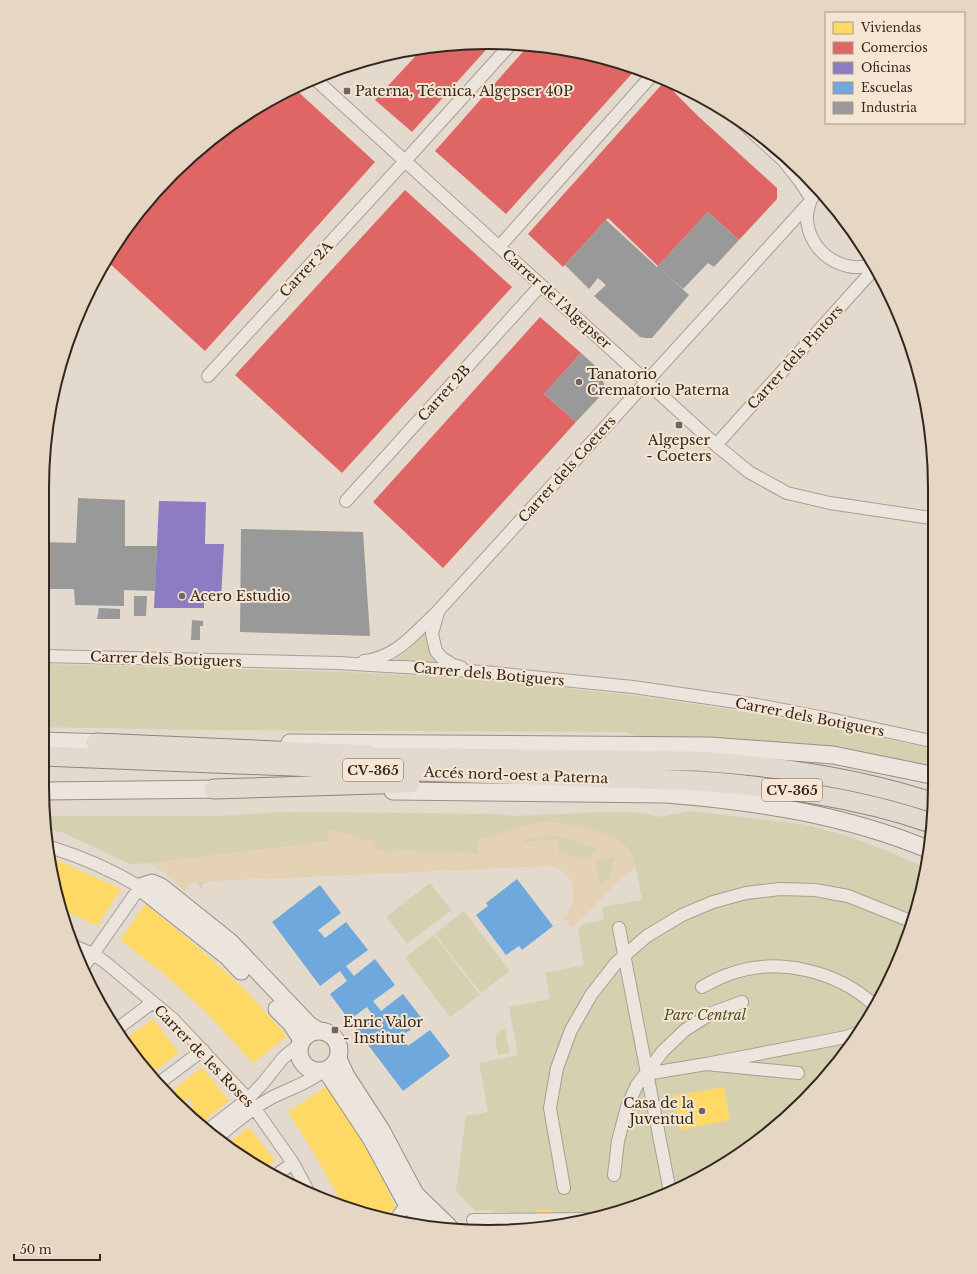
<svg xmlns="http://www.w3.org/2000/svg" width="977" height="1274" viewBox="0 0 977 1274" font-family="'Libre Baskerville',serif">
<rect width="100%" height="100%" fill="#e3d9cc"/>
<!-- green -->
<path fill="#d5d0af" d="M424 632H427C426 646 431 654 439 664L391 661C405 654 415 644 424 632Z
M42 664 349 672 502 681 637 696 727 709 817 724 931 749V767L886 757 834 747 651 740 624 732 203 730 42 727Z
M691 811 801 824C844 833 885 849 926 868L911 929 860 1033 804 1101 736 1157 686 1186 604 1217 548 1224 508 1215V1212H493V1210L475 1211 456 1191 466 1116 488 1112 479 1063 518 1055 509 1007 550 999 545 973 584 965 578 930 583 924 604 920 602 907 642 900 636 868 621 878 573 927 564 918C580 902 576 872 552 866 549 866 545 866 542 866L208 881 202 885 201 889C198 883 195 881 188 883L186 887V892L159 868 148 863 130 864 64 833 48 829 46 816H217L285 812 497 814 513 816 607 812 643 813 660 817Z
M430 883 451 910 407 944 386 917Z
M464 911 510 971 481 993 435 934Z
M434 935 480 995 450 1017 405 958Z
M505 1028 510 1053 498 1055C496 1042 491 1034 505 1028Z"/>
<!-- sand -->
<path fill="#e5d1b4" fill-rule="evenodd" d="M543 821C564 823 604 829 621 842 630 848 634 857 636 868L621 878 573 927 564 918C580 902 576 872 552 866 549 866 545 866 542 866L208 881 198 883 193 881 188 883 186 887V892L159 868 148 863 328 841 327 834 329 829 365 840 375 839 376 850 478 853 477 845 479 839ZM556 835 597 848 589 860 559 852 558 839 524 842 526 839ZM615 856 609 878 600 886 596 862Z"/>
<!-- homes -->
<path fill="#ffd966" d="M52 858 121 889 97 926 60 908 57 901Z
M145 904 186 937 231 977 248 993 287 1036 253 1063 207 1013 162 972 120 940Z
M153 1019 179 1053 151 1073 125 1039Z
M202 1067 229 1101 201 1123 187 1111 194 1105 190 1098 183 1103 173 1090Z
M327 1086 368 1145 396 1209 378 1217H373L342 1204 314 1153 288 1112Z
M724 1087 730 1120 680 1130 673 1096Z
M249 1127 275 1161 263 1171 228 1143Z
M538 1210H552L553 1224 538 1226Z"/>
<!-- shops -->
<path fill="#e06666" d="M489 42H493L412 132 375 100 422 49Z
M528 46 576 51 636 69 506 214 435 151Z
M664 82 699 117 777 188V199L739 240 708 212 658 266 608 218 563 267 528 234Z
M294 88 375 162 205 351 107 261 134 217 194 153 241 117Z
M405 190 512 287 342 473 235 375Z
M540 317 581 353 544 394 576 422 443 568 373 502Z"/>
<!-- offices -->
<path fill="#8e7cc3" d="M159 501 206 502 205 544H224L221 599H204V608H154Z"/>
<!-- schools -->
<path fill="#6fa8dc" d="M517 879 553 926 522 950 519 946 506 955 476 915 488 906 486 903Z
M320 885 341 913 318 930 325 938 346 922 368 950 346 966 354 976 375 959 395 985 373 1001 381 1011 403 994 423 1020 401 1037 408 1046 430 1030 450 1056 403 1091 356 1029 374 1017 367 1007 349 1020 330 994 347 981 340 971 320 986 272 922Z"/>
<!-- industry -->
<path fill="#999" d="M708 212 739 240 714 267 708 263 683 289 661 270 689 295 652 338H645L640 337 594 296 606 285 598 278 589 289 565 265 606 220 657 267Z
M581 353 602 372 605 391 576 422 544 394Z
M43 469H46L44 535H43Z
M78 498 125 500V546H157L155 591 124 590V606L75 605 74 589H43V542L76 543Z
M241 529 363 532 370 636 240 632Z
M134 596H147L146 616H134Z
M99 608 120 609V619H97Z
M192 620 203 621V626H200V640H191Z"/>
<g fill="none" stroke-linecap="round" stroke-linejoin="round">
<defs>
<path id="street" d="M314 78 716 445 749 472 787 493 830 503 931 518
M736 117 783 160 799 180 811 198
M817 188C811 198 806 208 807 220 810 252 841 274 872 265
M499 247 653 74
M208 376 395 172 511 44
M716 445 874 269
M346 501 541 285
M438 612 432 634 436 651 442 658 453 665 461 667
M42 656 339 663 484 672 633 687 757 705 830 719 931 741
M364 661C396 658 416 632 438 611L809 203
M50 847C82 857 112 870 140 887L93 954 84 966
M619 928 670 1192
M76 947 93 954 105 962 173 1019 248 1099 293 1163 307 1189
M702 987C710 983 718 978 727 975 775 956 836 970 874 1005
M117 1029 153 1002
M706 1064 846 1037 860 1032
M646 1074 706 1064 798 1073
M159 1083 203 1050
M209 1129 248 1099 263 1083 283 1058 300 1044
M219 1136C235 1123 252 1108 271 1098 290 1088 307 1084 323 1071
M614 1175 618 1141 627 1107 637 1085 663 1051 685 1030 712 1013 742 1002
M275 1176 293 1163
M564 1188 550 1108 557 1068 571 1030 591 995 616 963 647 936 682 915 713 902 746 893 780 889 815 890 848 896 913 922
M395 1220 407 1204
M473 1220 587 1219"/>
<path id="secondary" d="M42 741 109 743
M290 743 709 746 833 755 931 775
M43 791 227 789
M393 791 666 794C756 801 846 815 930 850
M140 887 152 883 161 887 231 943 309 1025 317 1030
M140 887 227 956 241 971
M277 1009 291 1023 302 1040
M299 1051a20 20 0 1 1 40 0a20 20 0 1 1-40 0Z
M338 1059 346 1076 381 1130 415 1194 449 1227
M326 1070 371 1138 407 1204 429 1224"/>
<path id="primary" d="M96 743 368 755
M42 756 414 771 699 781C777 787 856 797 931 823
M356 757 696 761C775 766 855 777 931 802
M214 789 410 783"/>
</defs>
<!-- street casing -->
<use href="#street" stroke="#a89e95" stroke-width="14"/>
<!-- secondary casing -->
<use href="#secondary" stroke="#988e85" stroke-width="19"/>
<!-- primary casing -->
<use href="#primary" stroke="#8d847c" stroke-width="21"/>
<!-- street -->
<use href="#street" stroke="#ebe5dd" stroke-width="12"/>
<!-- secondary -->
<use href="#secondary" stroke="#ebe5dd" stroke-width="17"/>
<!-- primary -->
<use href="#primary" stroke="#e2dacf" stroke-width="19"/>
</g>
<!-- markers -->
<g fill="#72655b" stroke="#f4e6d2" stroke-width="1.5">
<rect x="343" y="87" width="8" height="8" rx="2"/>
<circle cx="579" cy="382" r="4"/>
<rect x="675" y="421" width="8" height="8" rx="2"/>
<circle cx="182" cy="596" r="4"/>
<rect x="331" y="1026" width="8" height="8" rx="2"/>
<circle cx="702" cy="1111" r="4"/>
</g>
<g text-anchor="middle" stroke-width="4" stroke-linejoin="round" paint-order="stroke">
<!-- shield labels -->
<g fill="#f4e6d2" stroke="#6e6054" stroke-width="1">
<rect x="343" y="759" width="60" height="22" rx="3"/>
<rect x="762" y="779" width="60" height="22" rx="3"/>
</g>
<g font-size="13" font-weight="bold" fill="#35261e">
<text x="373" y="775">CV-365</text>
<text x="792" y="795">CV-365</text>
</g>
<!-- poi labels -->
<g font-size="14" fill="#35261e" stroke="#f4e6d2" text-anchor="start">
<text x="355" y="96">Paterna, Técnica, Algepser 40P</text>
<text x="587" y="379">Tanatorio<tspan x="587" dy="16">Crematorio Paterna</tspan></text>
<text x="679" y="445" text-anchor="middle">Algepser<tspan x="679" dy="16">- Coeters</tspan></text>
<text x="190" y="601">Acero Estudio</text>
<text x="343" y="1027">Enric Valor<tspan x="343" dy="16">- Institut</tspan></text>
<text x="694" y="1108" text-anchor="end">Casa de la<tspan x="694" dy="16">Juventud</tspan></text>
</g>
<!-- street labels -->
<g font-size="14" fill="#35261e" stroke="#f4e6d2">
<text transform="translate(306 269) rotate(-47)" y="5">Carrer 2A</text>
<text transform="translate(557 299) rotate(42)" y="5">Carrer de l'Algepser</text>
<text transform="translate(795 357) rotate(-48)" y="5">Carrer dels Pintors</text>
<text transform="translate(444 393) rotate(-48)" y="5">Carrer 2B</text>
<text transform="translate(567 469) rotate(-48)" y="5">Carrer dels Coeters</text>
<text transform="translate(166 659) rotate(2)" y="5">Carrer dels Botiguers</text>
<text transform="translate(489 674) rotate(5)" y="5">Carrer dels Botiguers</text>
<text transform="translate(810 717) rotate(11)" y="5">Carrer dels Botiguers</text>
<text transform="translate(516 775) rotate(2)" y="5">Accés nord-oest a Paterna</text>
<text transform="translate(204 1056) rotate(46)" y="5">Carrer de les Roses</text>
</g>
<!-- park labels -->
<g font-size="14" font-style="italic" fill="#4b5126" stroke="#f4e6d2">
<text x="705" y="1020">Parc Central</text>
</g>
</g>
<!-- crop -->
<path d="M0 0H977V1274H0ZM488 49H489A439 439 0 0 1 928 488V786A439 439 0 0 1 489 1225H488A439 439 0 0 1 49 786V488A439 439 0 0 1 488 49Z" fill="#e5d7c4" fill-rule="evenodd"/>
<path fill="none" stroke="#35261e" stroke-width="2" d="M488 49H489A439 439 0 0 1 928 488V786A439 439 0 0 1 489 1225H488A439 439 0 0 1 49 786V488A439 439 0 0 1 488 49Z"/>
<!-- legend -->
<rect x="825" y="12" width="140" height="112" fill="#f4e6d2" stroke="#a8998a"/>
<rect x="833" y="22" width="20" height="12" fill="#ffd966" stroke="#a8998a"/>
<text x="861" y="32" font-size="12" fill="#35261e">Viviendas</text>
<rect x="833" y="42" width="20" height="12" fill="#e06666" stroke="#a8998a"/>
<text x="861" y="52" font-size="12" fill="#35261e">Comercios</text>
<rect x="833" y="62" width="20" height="12" fill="#8e7cc3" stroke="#a8998a"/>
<text x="861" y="72" font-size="12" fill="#35261e">Oficinas</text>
<rect x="833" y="82" width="20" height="12" fill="#6fa8dc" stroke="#a8998a"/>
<text x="861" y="92" font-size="12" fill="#35261e">Escuelas</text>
<rect x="833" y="102" width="20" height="12" fill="#999999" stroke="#a8998a"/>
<text x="861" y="112" font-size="12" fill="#35261e">Industria</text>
<!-- scale -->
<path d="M14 1254v6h86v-6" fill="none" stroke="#35261e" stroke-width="2"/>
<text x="20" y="1254" font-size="12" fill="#35261e" stroke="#f4e6d2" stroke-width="3" paint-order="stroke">50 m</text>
</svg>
